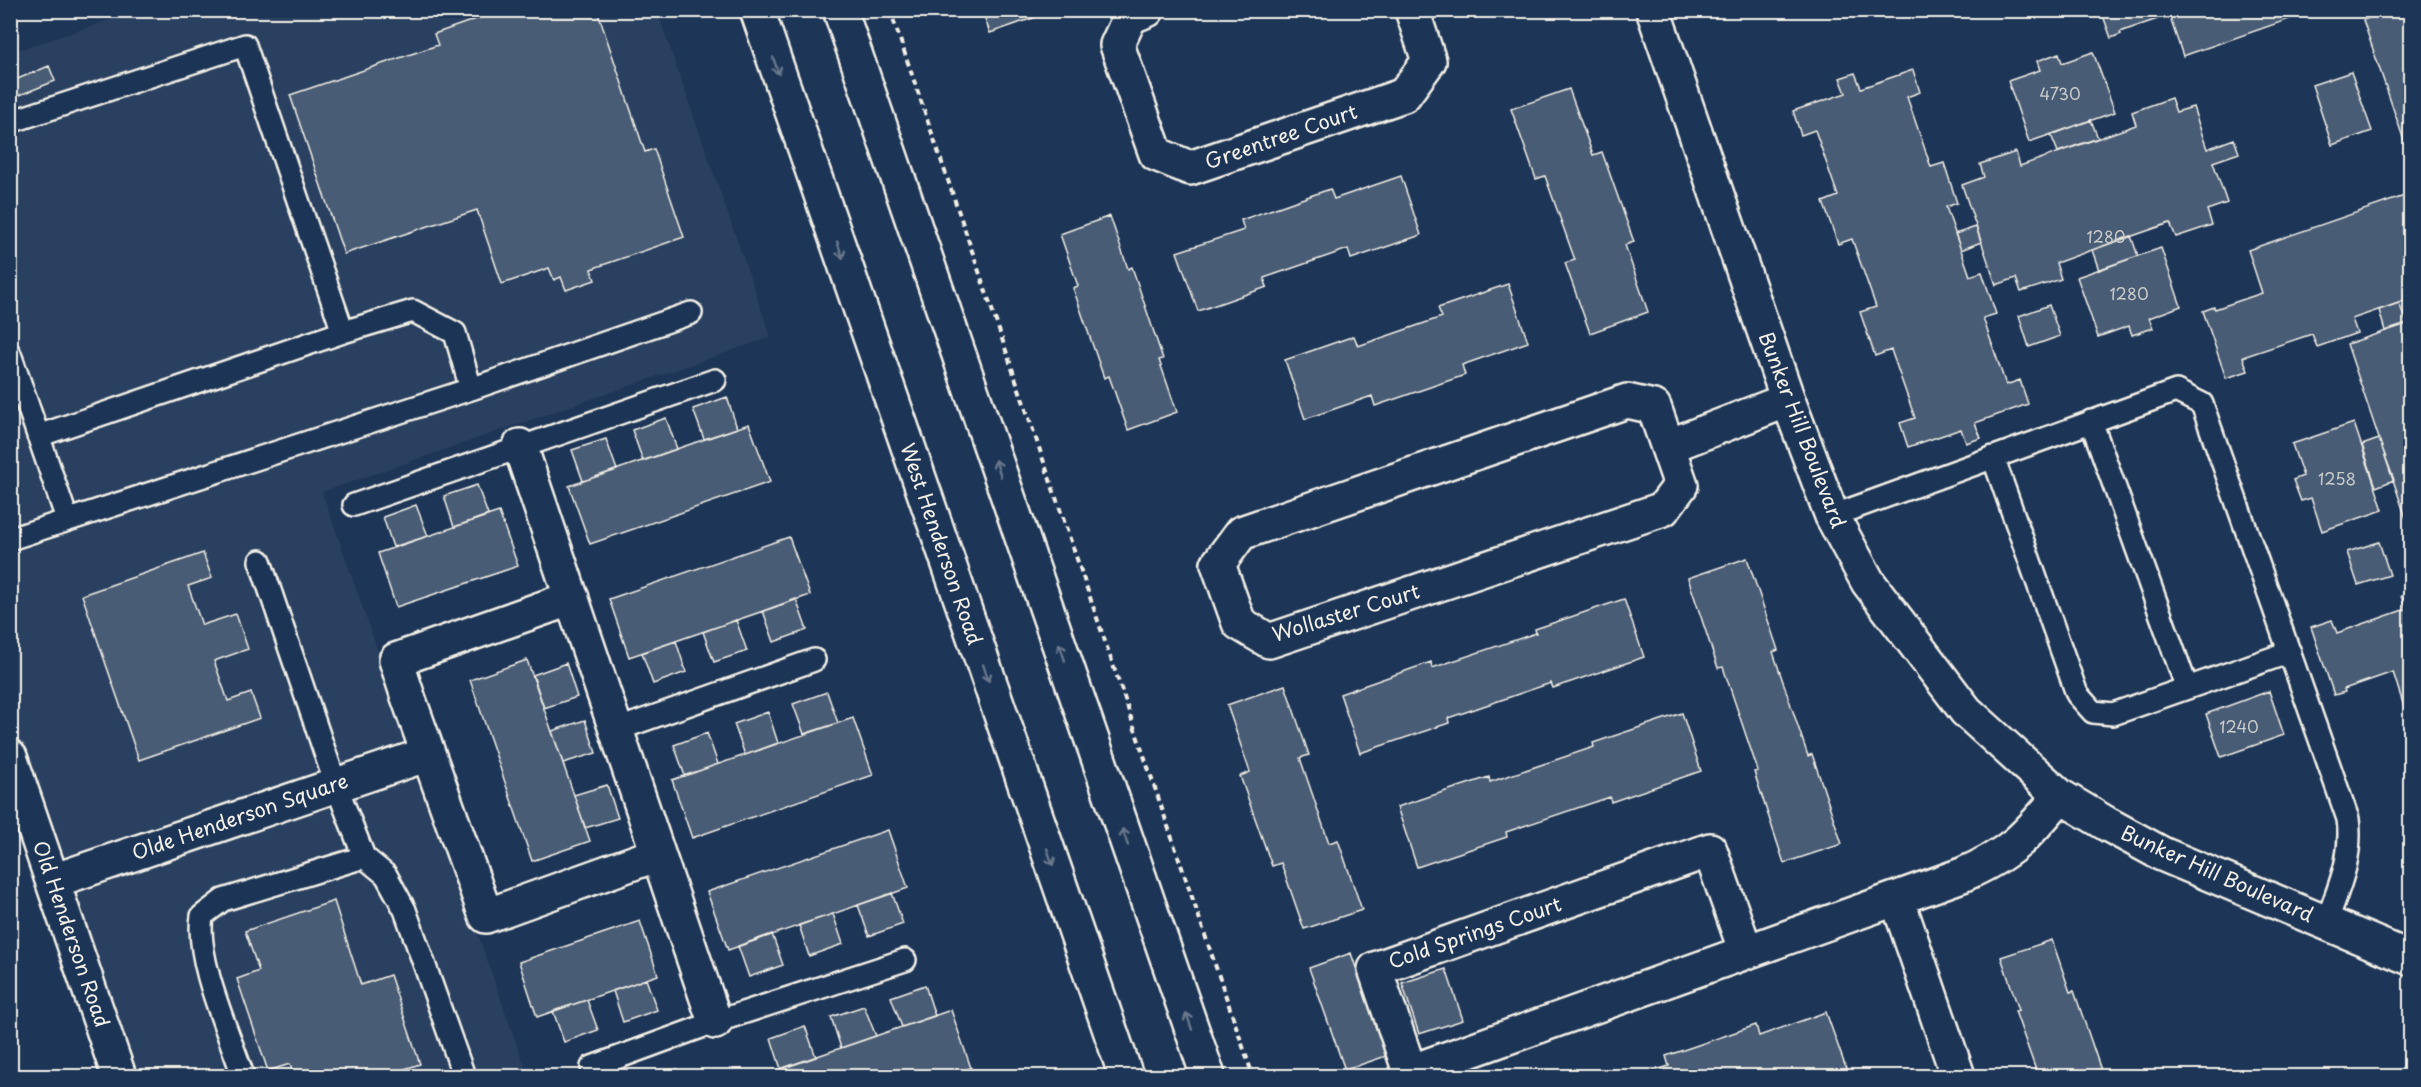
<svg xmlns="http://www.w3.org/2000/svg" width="2421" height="1087" viewBox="0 0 2421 1087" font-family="'Playpen Sans',sans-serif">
<rect width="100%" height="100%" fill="#1d3557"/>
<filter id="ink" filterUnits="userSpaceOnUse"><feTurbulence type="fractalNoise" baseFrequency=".0167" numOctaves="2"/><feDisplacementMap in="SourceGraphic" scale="12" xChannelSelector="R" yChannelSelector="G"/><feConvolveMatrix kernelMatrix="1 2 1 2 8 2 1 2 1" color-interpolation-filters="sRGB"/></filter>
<g filter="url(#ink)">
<!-- built -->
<path fill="#2a4060" d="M137 11H657L771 337 322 492 528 1076H120L11 754 10 53Z"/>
<!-- building -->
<path fill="#485b74" stroke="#f4f1e8" stroke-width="1.5" d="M502 10H597L645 152 654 149 684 237 591 269 595 280 566 290 561 277 554 280 549 268 502 284 477 210 344 254 290 95 438 45 434 34Z
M982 10H1038L1039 16 990 33Z
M2101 10H2315L2183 56 2169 15 2120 32 2121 34 2111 38Z
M2391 10H2410V158L2363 20Z
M2093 52 2115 112 2029 142 2008 81 2040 70 2037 61 2059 53 2062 63Z
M49 66 55 81 10 99V82Z
M1913 70 1920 92 1907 97 1931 167 1944 163 1957 203 1946 207 1970 276 1982 272 1996 314 1983 318 2006 385 2020 380 2028 404 1975 423 1981 438 1966 443 1961 429 1908 447 1900 423 1915 418 1891 350 1875 356 1860 312 1876 307 1852 239 1838 244 1823 202 1838 196 1815 130 1801 135 1793 111 1846 93 1840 78 1855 73 1861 88Z
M2351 72 2372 131 2332 145 2312 85Z
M1569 89 1593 155 1602 152 1634 242 1625 245 1648 312 1590 333 1565 263 1575 260 1545 176 1536 179 1511 109Z
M2171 98 2176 112 2193 107 2207 149 2234 139 2239 153 2213 162 2227 203 2207 210 2212 225 2176 237 2170 223 2092 250 2056 263 2061 279 2021 292 2016 278 1996 285 1962 185 1984 177 1980 164 2016 152 2020 166 2136 125 2132 112Z
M2091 120 2098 138 2058 152 2051 135Z
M1401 176 1421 235 1351 259 1348 249 1264 278 1267 287 1198 311 1177 252 1244 230 1241 220 1330 189 1334 199Z
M2410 194V299L2352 319 2357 333 2317 347 2312 334 2243 357 2248 371 2226 378 2203 311 2214 307 2215 309 2262 293 2248 250Z
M1110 216 1128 269 1132 267 1163 359 1159 360 1177 412 1128 430 1109 376 1104 378 1073 288 1078 286 1060 234Z
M1976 227 1981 242 1961 250 1955 234Z
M2131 236 2138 256 2099 270 2092 250Z
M2161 248 2181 306 2149 318 2153 328 2132 335 2129 326 2098 337 2077 277Z
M1508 284 1528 342 1462 365 1465 375 1375 406 1372 396 1305 419 1285 360 1354 336 1358 346 1442 317 1438 308Z
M2399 303 2407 324 2385 331 2379 310Z
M2049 305 2060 336 2029 347 2019 316Z
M2410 323V530L2347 344Z
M727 397 737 428 704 439 693 409Z
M666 418 677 449 643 461 632 430Z
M2354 423 2383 510 2322 531 2311 498 2301 501 2293 480 2303 476 2292 444Z
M749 424 770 482 590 544 569 486Z
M606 439 617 470 583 481 572 450Z
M2379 439 2394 480 2376 487 2362 445Z
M477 485 488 515 454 527 444 496Z
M416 505 428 536 393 547 383 517Z
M499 512 518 566 396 607 378 553Z
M789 537 810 595 629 657 609 599Z
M2379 542 2390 575 2358 585 2347 552Z
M203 553 212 578 188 586 202 625 236 614 248 649 214 661 228 701 251 693 260 718 139 760 82 595Z
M1747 558 1778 650 1773 652 1808 756 1812 754 1842 844 1784 863 1754 772 1758 771 1723 667 1718 668 1688 578Z
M2410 593V712L2406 713 2393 672 2344 689 2345 692 2334 695 2311 627 2332 620 2337 633 2406 609 2401 596Z
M796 599 807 630 774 642 763 611Z
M1624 599 1644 657 1553 688 1551 683 1448 718 1449 723 1360 753 1340 694 1431 662 1432 668 1536 633 1535 629Z
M736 620 747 651 714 662 703 632Z
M676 641 686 672 653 684 642 653Z
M527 660 590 841 532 861 470 680Z
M566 663 577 697 544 708 533 675Z
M1285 685 1309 755 1300 758 1329 843 1338 840 1362 910 1304 929 1281 863 1272 866 1240 776 1250 772 1227 705Z
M2269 691 2284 735 2221 757 2206 714Z
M827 692 838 723 804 734 793 704Z
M768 712 778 743 745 755 734 724Z
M1682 713 1701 771 1611 802 1610 797 1506 832 1507 837 1417 867 1397 807 1489 777 1490 782 1594 747 1593 743Z
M853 718 873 775 692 838 672 780Z
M585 720 596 753 563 763 552 731Z
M707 733 718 764 685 776 674 745Z
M607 785 618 818 585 828 574 795Z
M888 830 908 888 728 950 707 892Z
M892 893 903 924 869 936 858 905Z
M334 901 361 985 390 975 420 1064 383 1076H294L290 1064 268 1071 237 979 259 971 245 931Z
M833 914 843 944 809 956 799 925Z
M640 921 658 975 537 1017 519 962Z
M772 934 783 965 749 977 738 946Z
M2052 940 2070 992 2074 991 2103 1076H2038L2015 1011 2019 1010 2001 957Z
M1351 953 1386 1056 1345 1070 1309 968Z
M1446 969 1463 1020 1419 1034 1402 983Z
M646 979 657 1010 623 1022 613 991Z
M925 985 935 1016 902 1027 891 997Z
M587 1000 598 1030 564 1042 553 1011Z
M864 1006 876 1036 841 1048 831 1017Z
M951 1010 971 1068 947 1076H773L771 1072Z
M1826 1012 1847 1071 1831 1076H1638L1669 1066 1666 1056 1756 1025 1759 1036Z
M805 1026 816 1057 781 1069 771 1038Z
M677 1069 680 1076H656Z"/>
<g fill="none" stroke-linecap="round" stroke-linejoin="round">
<defs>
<path id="service" d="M10 122 245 45 343 332 413 311 455 333 471 389 10 539
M10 354 67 519
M471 389 691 313
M2091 421 2187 688
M38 436 343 332
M1993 457 2077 694 2093 712 2113 714 2290 652
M354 505 715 380
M1832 516 2176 391 2202 404 2348 819C2353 857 2339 887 2326 923
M260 561 336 785 364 857
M616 730 814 660
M592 1067 715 1022 905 960
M243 1076C229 1033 195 960 202 916L223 900 364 857 386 875 405 910 464 1076"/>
<path id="minor" d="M1147 10 1130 17 1117 45 1156 154 1190 168 1404 95 1429 61 1412 10
M1653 10 1788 400 1832 516 1868 582 1966 711 2060 796 2107 824 2162 854 2410 958
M1627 401 1654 407 1681 485 1663 509 1269 641 1239 623 1218 564 1241 533Z
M520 446 715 1022
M1669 446 1788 400
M572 598 396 660 407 694 486 916 658 854
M10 757 119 1076
M53 881 428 754
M1897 899 1958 1076
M1746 952 1710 850 1375 969 1410 1072 1962 875C2012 853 2026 837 2060 796"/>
<path id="secondary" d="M757 10 1126 1076
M840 10 1208 1076"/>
</defs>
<!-- service casing -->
<use href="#service" stroke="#f4f1e8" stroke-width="26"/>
<!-- minor casing -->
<use href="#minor" stroke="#f4f1e8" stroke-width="38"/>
<!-- secondary casing -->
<use href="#secondary" stroke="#f4f1e8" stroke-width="38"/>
<!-- path -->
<path stroke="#f4f1e8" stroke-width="4" stroke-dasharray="6 4.5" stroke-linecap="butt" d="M890 10 1253 1076"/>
<!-- service -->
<use href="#service" stroke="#1d3557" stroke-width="21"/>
<!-- minor -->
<use href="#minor" stroke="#1d3557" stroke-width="33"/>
<!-- secondary -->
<use href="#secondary" stroke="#1d3557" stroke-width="33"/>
</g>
<!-- one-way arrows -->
<defs><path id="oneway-shaft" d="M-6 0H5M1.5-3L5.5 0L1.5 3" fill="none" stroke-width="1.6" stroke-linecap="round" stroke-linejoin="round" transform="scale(1.5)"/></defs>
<g stroke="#68778a">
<use href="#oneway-shaft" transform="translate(776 66) rotate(71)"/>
<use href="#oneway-shaft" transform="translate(840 250) rotate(71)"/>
<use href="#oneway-shaft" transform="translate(998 468) rotate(-109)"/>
<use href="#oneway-shaft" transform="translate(1062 652) rotate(-109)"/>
<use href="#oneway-shaft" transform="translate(986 673) rotate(71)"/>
<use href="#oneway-shaft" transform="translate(1125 837) rotate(-109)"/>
<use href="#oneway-shaft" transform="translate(1050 857) rotate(71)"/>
<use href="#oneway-shaft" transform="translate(1189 1021) rotate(-109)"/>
</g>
</g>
<g text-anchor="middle" stroke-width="4.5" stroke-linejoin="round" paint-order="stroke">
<!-- number labels -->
<g font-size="16" fill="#c9cccb">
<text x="2060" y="100">4730</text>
<text x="2106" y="243">1280</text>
<text x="2129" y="300">1280</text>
<text x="2337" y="485">1258</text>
<text x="2239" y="733">1240</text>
</g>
<!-- street labels -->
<g font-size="20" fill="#f4f1e8" stroke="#1d3557">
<text transform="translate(1281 137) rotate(-19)" y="7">Greentree Court</text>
<text transform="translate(1802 430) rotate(69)" y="7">Bunker Hill Boulevard</text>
<text transform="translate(941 544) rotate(71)" y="7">West Henderson Road</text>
<text transform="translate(1346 613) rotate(-17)" y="7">Wollaster Court</text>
<text transform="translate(240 817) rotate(-19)" y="7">Olde Henderson Square</text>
<text transform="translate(2217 874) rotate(24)" y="7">Bunker Hill Boulevard</text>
<text transform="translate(1475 933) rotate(-19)" y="7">Cold Springs Court</text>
<text transform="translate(71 934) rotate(71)" y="7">Old Henderson Road</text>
</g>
</g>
<!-- margin -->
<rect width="2421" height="1087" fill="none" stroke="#1d3557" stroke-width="36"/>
<rect x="18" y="18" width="2385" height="1051" fill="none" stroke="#f4f1e8" stroke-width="2" filter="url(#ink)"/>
</svg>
